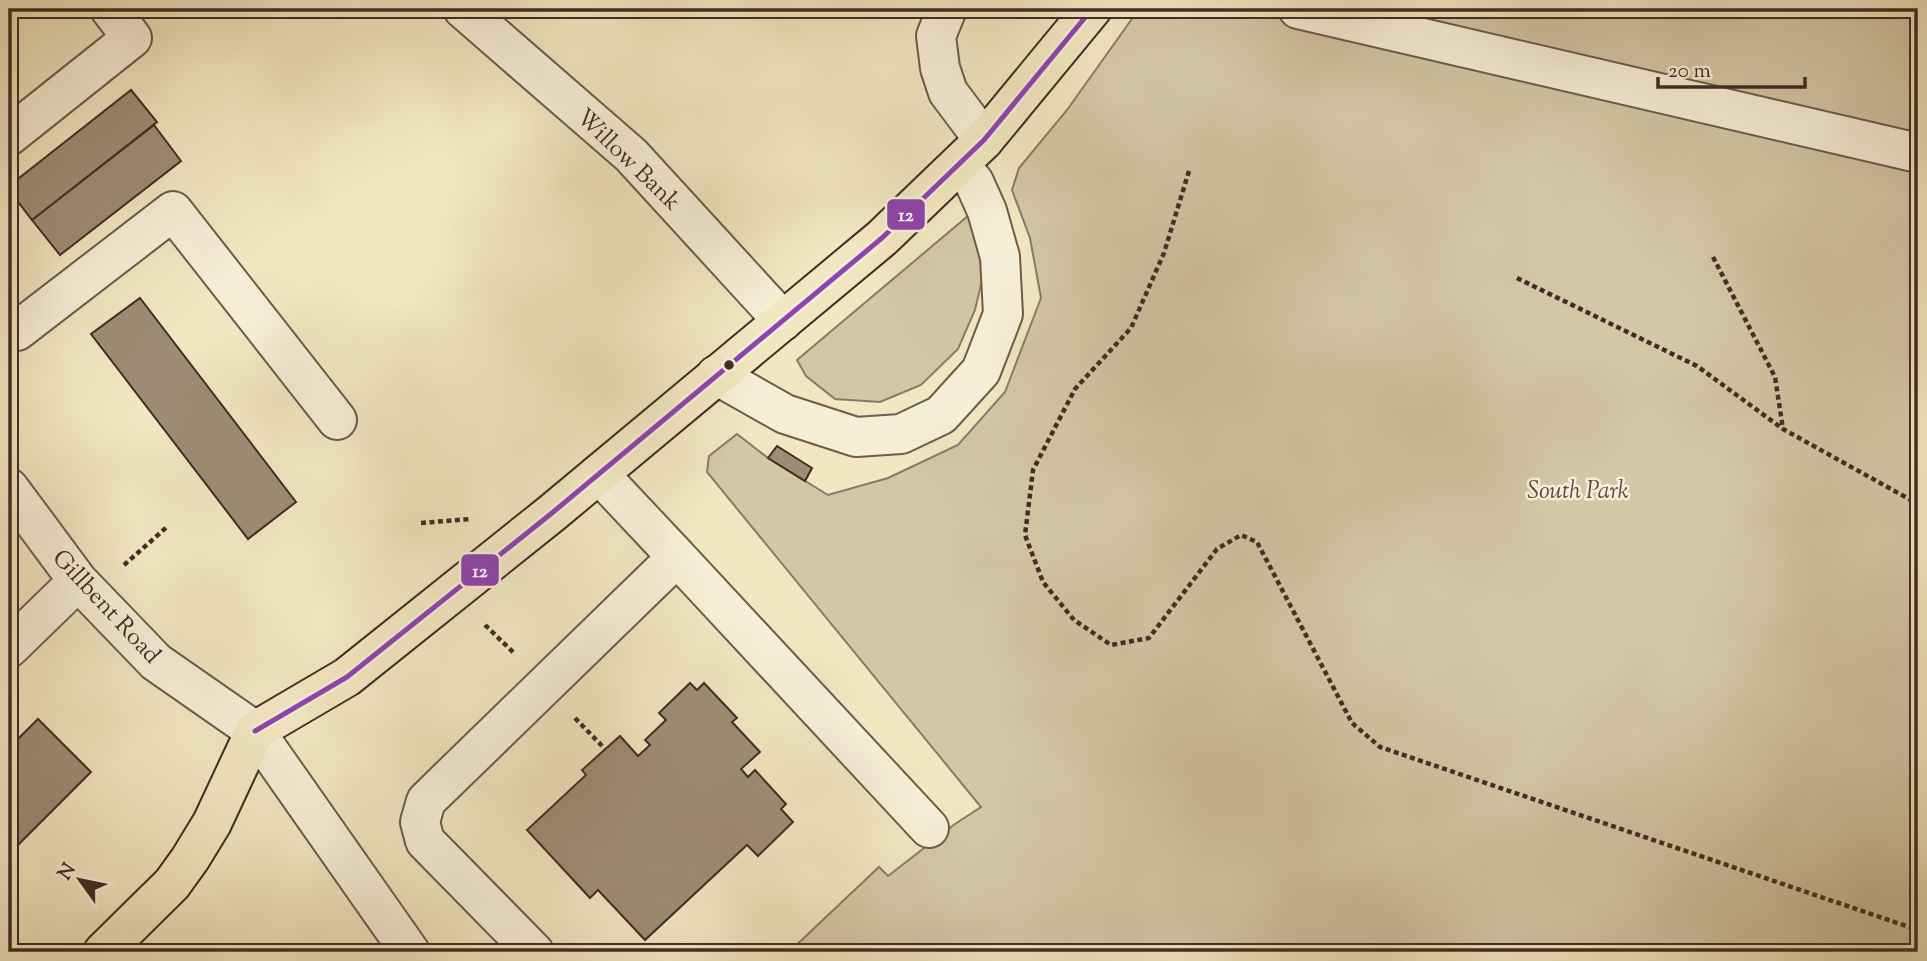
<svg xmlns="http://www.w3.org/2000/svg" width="1927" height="961" viewBox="0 0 1927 961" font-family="'Sorts Mill Goudy',serif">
<rect width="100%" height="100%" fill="#f1e7c1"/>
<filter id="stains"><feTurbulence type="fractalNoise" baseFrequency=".00286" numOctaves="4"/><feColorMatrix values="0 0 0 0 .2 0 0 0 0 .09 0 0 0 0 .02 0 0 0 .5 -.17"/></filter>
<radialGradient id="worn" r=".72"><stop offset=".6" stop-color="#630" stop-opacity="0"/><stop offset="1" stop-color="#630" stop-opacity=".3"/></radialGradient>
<!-- green -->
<path fill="#d3c7a6" stroke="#8a7a65" stroke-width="2" d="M1139 9H1918V952H789L879 867 888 876 955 824 981 807 707 472 709 456 737 434 768 458 828 495 888 478 958 445 1005 392 1041 298 1030 238 1012 190 1019 168 1067 110Z
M969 215 984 245V272L975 310 958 349 921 385 880 402 835 399 806 376 797 360Z"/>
<!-- building -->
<path fill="#9d8d76" stroke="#412c24" stroke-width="2" d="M131 90 157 122 32 220 9 190V186Z
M154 125 181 161 60 255 32 220Z
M140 298 296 502 248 539 91 334Z
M777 446 812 468 805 481 768 458Z
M690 683 697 690 704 683 737 718 732 722 760 752 741 769 748 777 755 770 786 804 781 809 793 822 758 856 747 845 645 940 598 890 590 898 527 830 586 775 582 770 620 736 638 756 650 745 645 740 666 720 659 713Z
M38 719 91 772 9 854V748Z"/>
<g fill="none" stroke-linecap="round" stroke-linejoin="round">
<defs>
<path id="minor" d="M463 9 631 155 783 321
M947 9 936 36 940 68 948 92 984 140
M1298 9 1918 153
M9 136 132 38 110 9
M9 321 17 331 173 211 337 420
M716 375 785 414 856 437 901 434 941 415 981 371 1003 314 1000 257 987 211 974 182 960 165
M9 488 78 581 156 662 255 731 410 952
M677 557 929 828
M9 648 78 581
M534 952 425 841 420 822 426 801 677 557 599 474"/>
<path id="major" d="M103 952 172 884 190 859 212 823 255 731 347 677 552 513 882 238 984 140 1092 9"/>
</defs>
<!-- minor casing -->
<use href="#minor" stroke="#6d5b4b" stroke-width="42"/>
<!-- major casing -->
<use href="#major" stroke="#412c24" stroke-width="42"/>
<!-- path -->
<path stroke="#412c24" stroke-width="4.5" stroke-dasharray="5 3.5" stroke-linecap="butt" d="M1189 171 1164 253 1131 328 1075 389 1033 470 1025 535 1043 582 1074 620 1111 645 1149 638 1217 549 1241 535 1257 542 1352 723 1380 747 1918 930
M1713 257 1775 377 1783 429
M1517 278 1697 366 1783 429 1918 504
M421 523 470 519
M124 565 168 526
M485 625 514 653
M575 718 605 749"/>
<!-- minor -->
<use href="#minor" stroke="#f6efd7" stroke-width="38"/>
<!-- major -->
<use href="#major" stroke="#f1e7c1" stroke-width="38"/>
<defs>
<path id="bus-1" d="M255 731 347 677 552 513 882 238 984 140 1092 9"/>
</defs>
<!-- bus-1 casing -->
<use href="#bus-1" stroke="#f6efd7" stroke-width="10"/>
<!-- bus-1 -->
<use href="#bus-1" stroke="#8e44ad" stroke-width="5"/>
</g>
<!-- markers -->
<circle fill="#412c24" stroke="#f6efd7" stroke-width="2.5" cx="729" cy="365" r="6"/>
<g text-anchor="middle" stroke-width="5" stroke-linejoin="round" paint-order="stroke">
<!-- street labels -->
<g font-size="24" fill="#412c24" stroke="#f6efd7">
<text transform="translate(629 159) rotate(44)" y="8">Willow Bank</text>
<text transform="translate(107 606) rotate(47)" y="8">Gillbent Road</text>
</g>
<!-- park labels -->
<g font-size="24" font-style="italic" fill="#5e4b3e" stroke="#f6efd7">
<text x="1578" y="498">South Park</text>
</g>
</g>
<g stroke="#f6efd7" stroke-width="2.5">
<rect x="886" y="198" width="40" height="33" rx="7" fill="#8e44ad"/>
<rect x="460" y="553" width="40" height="34" rx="7" fill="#8e44ad"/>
</g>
<g font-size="19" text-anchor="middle" font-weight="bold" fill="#fff">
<text x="906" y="221">12</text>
<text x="480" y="577">12</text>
</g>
<!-- margin -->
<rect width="1927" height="961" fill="none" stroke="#f1e7c1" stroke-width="35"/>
<rect x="10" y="10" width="1906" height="940" fill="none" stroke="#412c24" stroke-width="3.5"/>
<rect x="18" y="18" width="1892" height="926" fill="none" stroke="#412c24" stroke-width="2"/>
<!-- north arrow -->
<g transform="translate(80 880) rotate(303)" stroke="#f6efd7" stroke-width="5" paint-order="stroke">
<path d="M0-5L12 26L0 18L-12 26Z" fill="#412c24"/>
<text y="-10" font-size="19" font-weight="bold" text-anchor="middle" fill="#412c24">N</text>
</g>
<!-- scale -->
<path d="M1658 77v10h147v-10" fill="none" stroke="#412c24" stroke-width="3.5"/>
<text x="1668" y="77" font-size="21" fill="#412c24" stroke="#f6efd7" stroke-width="5" paint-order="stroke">20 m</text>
<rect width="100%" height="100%" filter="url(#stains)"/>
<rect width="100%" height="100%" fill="url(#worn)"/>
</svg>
